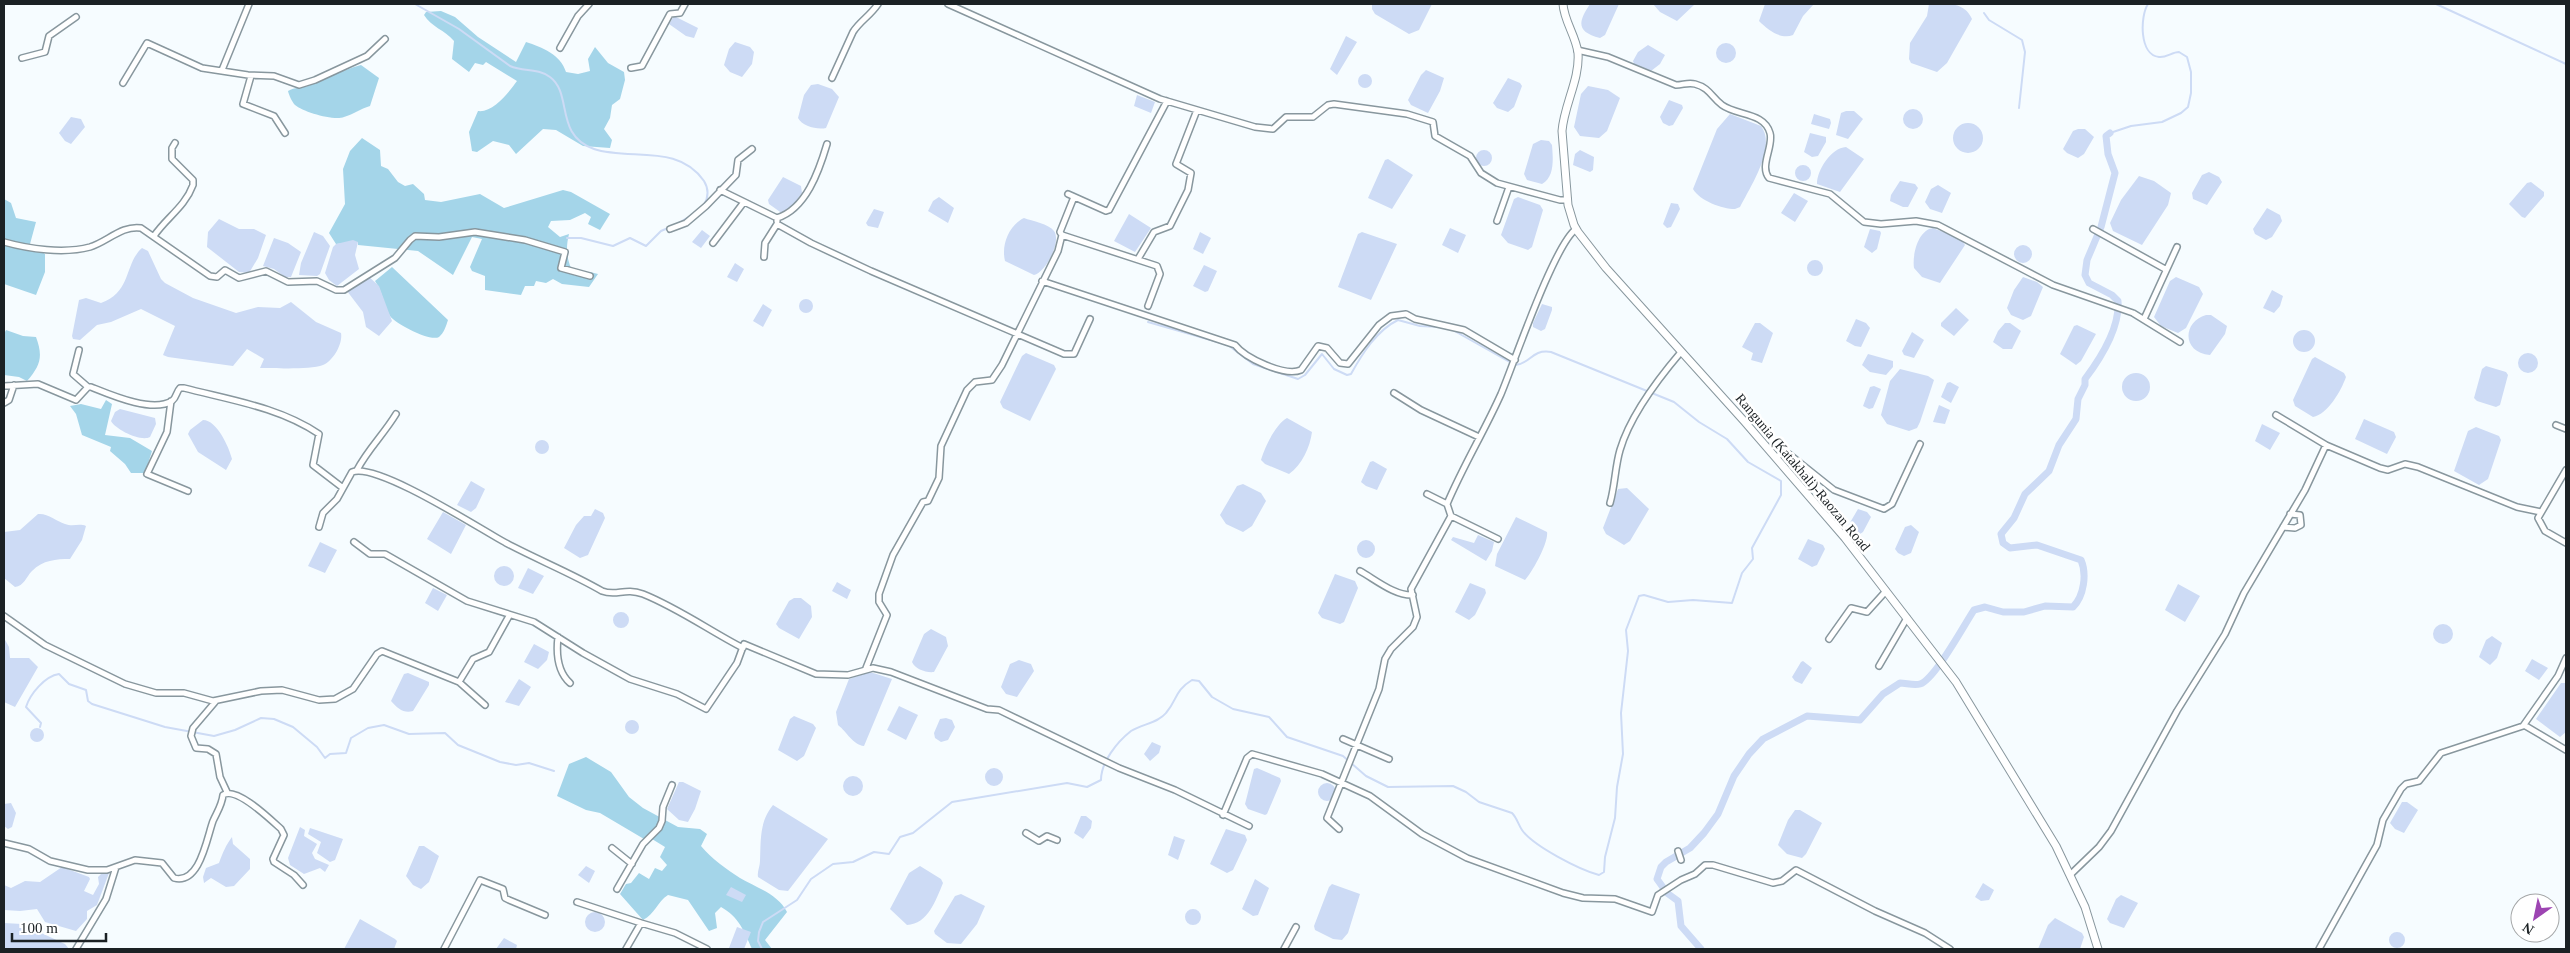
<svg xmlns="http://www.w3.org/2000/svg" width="2570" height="953" viewBox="0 0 2570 953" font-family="Georgia,serif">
<rect width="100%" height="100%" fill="#f6fcff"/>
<!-- green -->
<path fill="#a4d5e9" d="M441 11 455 17 478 37 516 62 526 42C542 47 561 55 566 72L578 74 590 71 588 59 595 47 608 63 624 72 625 80 620 99 612 105 610 118 604 129 612 140 610 148 583 146 556 130 543 129 516 154 509 145 493 141 477 152 472 151 469 132 478 111C493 113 509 92 517 81L486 62 483 65 475 63 469 72 452 59 454 41C445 30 431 27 424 15L426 12Z
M361 65 379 78 370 106C360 109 354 114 344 117 334 121 303 112 295 105 292 102 289 95 288 91 295 87 301 88 308 86 326 79 342 70 361 65Z
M362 138 380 150 381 166 388 169 398 182 405 186 413 184 424 194 425 200 441 202 480 194 504 208 563 190 571 192 610 214 600 230 588 224 591 217 585 213 570 220 551 221 548 227 560 237 569 234C565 250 567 262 575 276L590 272 598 274 589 287 562 284 553 279 546 283 536 281 534 286H525L521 295 485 290V276L472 271 470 267 482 239 472 237 453 275 418 251 358 245V242L336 244 329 233 345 204 343 169 350 151Z
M4 199 11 203 16 218 36 222 30 244 45 254V272L36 295 4 284Z
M392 267 448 320C446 326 444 333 439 337 430 342 396 324 390 316 383 305 383 292 375 281Z
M6 330 23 336 36 337C43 356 41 365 27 381L19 377 4 375V334Z
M106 400 112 404 105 435 130 438 152 451 145 473H131L125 464 110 451 111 447 82 435 76 414 70 406 81 404 101 409Z
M586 757 611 772 629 797 643 808 678 827 700 829 707 834 701 846C712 859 726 869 740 878 757 888 778 894 787 912L765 940 772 949H752C744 931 739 917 721 907L715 913 717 928 709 931 688 900 668 895C657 902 655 914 643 920L620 894 626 884 631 883 639 873 649 879 655 868 662 871 667 865 660 857 665 847 652 839H644L600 813 586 810 557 796 569 764Z"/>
<!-- water -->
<path fill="#cddbf5" d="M1372 4H1432L1419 30 1409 34 1375 14 1372 9Z
M1590 4H1619L1605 35 1600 38C1576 32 1578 22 1590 4Z
M1653 4H1695L1677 21 1660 12Z
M1765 4H1814L1803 16 1793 35C1781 40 1768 30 1759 21Z
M1929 4C1946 4 1964 1 1972 19L1947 63 1937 72 1911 63 1909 59 1910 43 1927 16Z
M674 16 698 28 694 38 686 36 669 24Z
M1346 36 1357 42 1337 75 1330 69Z
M735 42 750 47 754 52 752 64 742 77 730 72 724 65 729 49Z
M1716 53a10 10 0 1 1 20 0a10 10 0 1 1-20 0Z
M1648 45 1665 55 1660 64 1651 71 1634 64 1633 61 1638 52Z
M1426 70 1444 78 1440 91 1428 113 1411 105 1408 100 1421 75Z
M1358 81a7 7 0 1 1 14 0a7 7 0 1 1-14 0Z
M1508 78 1520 83 1522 86 1514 107 1508 112 1497 108 1493 103Z
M818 84 832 89 839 97 826 128C817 130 802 126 798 118L804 95 811 85Z
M1588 86 1608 90 1620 98 1607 131 1599 138 1580 136 1574 127 1581 94Z
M1137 95 1155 102 1151 113 1134 106Z
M1669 100 1682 105 1683 108 1673 125 1669 126 1663 123 1660 117Z
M1903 119a10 10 0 1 1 20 0a10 10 0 1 1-20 0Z
M1846 111H1854L1863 119 1848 139 1836 135 1841 113Z
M1730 114 1761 126C1777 147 1750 187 1740 207L1735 209C1722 209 1700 201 1693 189L1717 129Z
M1814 114 1830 119 1831 123 1829 129 1811 124Z
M71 117 81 119 85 127 71 144 65 141 59 133Z
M1953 138a15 15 0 1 1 30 0a15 15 0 1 1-30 0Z
M2078 129H2085L2094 137 2084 154 2078 158 2067 153 2063 149 2073 131Z
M1810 133 1826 137V142L1818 156 1812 157 1804 152Z
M1541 140 1549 141 1552 145C1553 158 1555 177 1542 184L1527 180 1524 174 1533 144Z
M1846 147 1864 159 1840 192 1817 184C1817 170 1831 148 1846 147Z
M1476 158a8 8 0 1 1 16 0a8 8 0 1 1-16 0Z
M1580 150 1594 157 1593 170 1590 172 1573 165 1575 154Z
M1388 159 1413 175 1392 209 1368 198 1385 160Z
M1795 173a8 8 0 1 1 16 0a8 8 0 1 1-16 0Z
M2209 172 2219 177 2222 182 2207 205 2193 199 2192 193 2202 175Z
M2139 176 2154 181 2171 193 2168 205 2142 245 2113 231 2110 223 2121 200Z
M783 177 801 186 802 193 791 208 783 214 769 204 768 200Z
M1900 181 1915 184 1918 188 1908 207H1903L1890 201 1891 195Z
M2531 182 2544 192V196L2525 218 2522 217 2509 204 2527 183Z
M1938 185 1951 193 1942 213 1930 209 1925 202 1931 189Z
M1794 193 1808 201 1795 222 1781 213Z
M939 197 954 208 948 223 928 211 933 201Z
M1518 197 1540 205 1543 210 1532 247 1528 250 1508 243 1501 235 1514 199Z
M1671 203 1678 204 1680 209 1671 227 1667 228 1663 224Z
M2267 208 2280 215 2282 221 2272 237 2266 240 2255 234 2253 229Z
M874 209 884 212 878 228 868 226 866 223Z
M1129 214 1151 228 1135 252 1114 241Z
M1024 218C1032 221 1049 224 1054 231 1062 242 1045 273 1034 275L1005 261C1001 245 1009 225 1024 218Z
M219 219 239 229H254L266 235 258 258 249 273 239 272 207 247 208 232Z
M1450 228 1466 235 1458 253 1442 245Z
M1933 228C1942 232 1960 236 1965 245L1940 283 1922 277 1914 268C1912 255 1918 230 1933 228Z
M1870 229 1880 231 1881 233 1877 249 1872 253 1864 247Z
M702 230 710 236 701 248 692 242Z
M314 232 323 236 330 246 320 274 317 276 299 275 301 263Z
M1200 232 1211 238 1203 254 1193 249Z
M1362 232 1397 244 1371 300 1338 287 1358 234Z
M274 238 288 243 301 252 291 277H285L274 269 263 266Z
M353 240 358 242 355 255 359 269 337 286 329 280 325 273 333 247 336 244Z
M2014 254a9 9 0 1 1 18 0a9 9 0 1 1-18 0Z
M142 248 148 251 161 279 165 283 193 298 236 313 258 307 280 308 291 302 316 322 341 333C343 344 333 361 323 365 310 370 275 368 260 368L264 359 247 349 233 366 168 357 163 355 175 326 141 309 111 322 97 325 80 340 73 339 72 336 79 300 86 298 101 303C132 292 124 264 142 248Z
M1807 268a8 8 0 1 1 16 0a8 8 0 1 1-16 0Z
M735 263 744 269 737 282 727 277Z
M1204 265 1217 271 1208 291 1205 292 1193 286Z
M368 276 379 286 392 321 379 336 366 327 363 312 347 291Z
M2023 277 2037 282 2043 287 2031 316 2023 320 2011 315 2007 308 2014 290Z
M2176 277 2199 287 2203 294 2186 328 2178 333 2161 326 2154 317 2170 281Z
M2272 290 2283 296 2280 306 2274 313 2263 308Z
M799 306a7 7 0 1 1 14 0a7 7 0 1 1-14 0Z
M763 304 772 310 763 327 753 321Z
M1542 304 1552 307V310L1545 329 1541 331 1533 327V323Z
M1956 308 1969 320 1954 336 1941 326V323Z
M2206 315H2211L2227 326 2225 334 2210 355C2182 353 2182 322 2206 315Z
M1856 319 1866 323 1870 328 1861 347 1855 346 1846 341Z
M1755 323H1760L1773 333 1762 363 1751 360 1753 353 1742 347Z
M2005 323H2010L2021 331 2012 349H2003L1993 342 1998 331Z
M2077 325 2096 334 2081 361 2076 365 2060 354 2074 326Z
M2293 341a11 11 0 1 1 22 0a11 11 0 1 1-22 0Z
M1912 332 1924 340 1914 358 1904 355 1902 351Z
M1026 353 1054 365 1056 369 1030 421 1003 408 1000 402 1022 356Z
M2518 363a10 10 0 1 1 20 0a10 10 0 1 1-20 0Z
M1868 354 1893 361V367L1886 375 1870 372 1862 365Z
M2315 357 2344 373 2346 377C2341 391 2328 414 2313 417L2295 406 2293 400 2312 359Z
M2486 366 2506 372 2508 375 2500 405 2496 407 2477 401 2474 398 2482 369Z
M1900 369 1928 376 1934 380 1920 422 1917 428 1909 431 1887 424 1881 415 1890 381Z
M2122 387a14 14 0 1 1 28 0a14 14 0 1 1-28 0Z
M1950 382 1959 387 1951 403 1941 397 1947 383Z
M1874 386 1881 389 1873 408 1869 409 1863 406 1870 387Z
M1939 405 1950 410 1945 424 1933 422Z
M120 409 155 418 156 424 150 437C141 442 116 430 111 421L115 412Z
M1287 418 1312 432C1310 447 1302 465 1289 474L1265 464 1261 460C1265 447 1275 425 1287 418Z
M2364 419 2394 432 2396 437 2387 454 2355 439Z
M203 420C217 420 229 447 232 459L226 470 198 452 188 434 190 430Z
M2262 424 2280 433 2270 450 2255 441Z
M2476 427 2499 436 2501 440 2488 479 2479 485 2454 471 2468 431Z
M535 447a7 7 0 1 1 14 0a7 7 0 1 1-14 0Z
M1373 461 1387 469 1377 490 1366 486 1361 482 1370 462Z
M471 481 485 489 476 508 471 512 457 505Z
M1243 484 1261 493 1266 501 1252 526 1243 532 1226 524 1220 515 1237 486Z
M1627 488 1649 509 1630 541 1624 545 1606 534 1603 528 1618 489Z
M595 509 603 513 605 518 588 555 580 558 564 548 576 525 584 516H591Z
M1858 509 1867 512 1871 517 1863 532 1857 536 1851 533 1848 526Z
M443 512 466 525 451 554 427 539Z
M38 514C48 513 56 521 65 524 73 527 79 523 86 526L82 540 70 559C56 559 43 560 32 571 26 577 24 586 15 587L4 578V532L20 530Z
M1516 517 1547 532C1549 542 1532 573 1525 580L1495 566 1497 554Z
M1911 525 1919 532 1911 553 1904 556 1898 553 1895 549 1905 527Z
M1478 535 1494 542 1492 551 1486 561 1451 540 1453 537 1474 543Z
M1808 539 1823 545 1825 549 1817 565 1812 567 1798 559Z
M1357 549a9 9 0 1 1 18 0a9 9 0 1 1-18 0Z
M320 542 337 550 325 573 308 566Z
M494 576a10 10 0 1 1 20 0a10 10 0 1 1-20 0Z
M528 568 544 576 533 594 518 588Z
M1335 574 1355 581 1358 588 1344 622 1340 624 1322 618 1318 613Z
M837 582 851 590 847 599 832 591Z
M1470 583 1485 589 1486 593 1475 615 1469 620 1455 612Z
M2178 584 2200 596 2185 622 2165 610Z
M433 588 447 595 438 611 425 603Z
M794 598H801L811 606 812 617 799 639 779 628 776 624 789 601Z
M613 620a8 8 0 1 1 16 0a8 8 0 1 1-16 0Z
M2433 634a10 10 0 1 1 20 0a10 10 0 1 1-20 0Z
M931 629 946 637 948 646 934 672C926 673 915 669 912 662L924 634Z
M2492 636 2502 643 2497 658 2490 665 2479 657 2486 640Z
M4 638 9 647 10 658H29L38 667 15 707 4 702Z
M534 644 549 652 547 660 538 669 524 662Z
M2532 659 2548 668 2539 680 2525 671Z
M1019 660 1031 664 1034 671 1017 697 1006 694 1001 687 1010 664Z
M1803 661 1812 668 1802 684 1795 681 1792 677 1801 662Z
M870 672 892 679 864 746C853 745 847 732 838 725L836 712 849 679Z
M408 673 429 682V685L413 711C404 714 397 708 391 701L404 674Z
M519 679 531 687 519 706 505 702Z
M2561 683H2566V732L2560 737 2536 719Z
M899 706 918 715 906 740 887 730Z
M794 716 813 724 816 728 804 756 797 761 778 750 790 719Z
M946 718 952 720 955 727 948 740 941 742 935 738 934 733 940 719Z
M625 727a7 7 0 1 1 14 0a7 7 0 1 1-14 0Z
M30 735a7 7 0 1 1 14 0a7 7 0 1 1-14 0Z
M1152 742 1161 746 1159 753 1150 761 1144 754Z
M985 777a9 9 0 1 1 18 0a9 9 0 1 1-18 0Z
M1257 768 1280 778 1281 781 1267 814 1265 815 1248 809 1245 804 1254 769Z
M843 786a10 10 0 1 1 20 0a10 10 0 1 1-20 0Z
M679 782H683L701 791 695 809 688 822 679 820 667 809Z
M1318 792a9 9 0 1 1 18 0a9 9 0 1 1-18 0Z
M2402 802H2407L2418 810 2404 833 2395 829 2390 823Z
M11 803 16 813 12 827 8 829 4 826V804Z
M773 805 828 839 788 891 779 890 758 877C757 871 760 867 760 861 761 841 759 822 773 805Z
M1795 810H1800L1822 823 1806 854 1802 858 1787 854 1778 845 1788 820Z
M1081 816H1086L1092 821 1091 828 1083 839 1074 833Z
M300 827 305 830 304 836 317 844 312 853 315 859 329 865 325 872 320 868 304 874 290 865 288 858Z
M310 828 343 839 335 860 330 862 317 853 321 842 308 834Z
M1226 829 1245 835 1247 840 1233 870 1227 873 1210 864Z
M1174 836 1185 840 1178 860 1168 855Z
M232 837 233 844 250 859V869L234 886 226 887 211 878 204 883 203 877 206 868 219 863C223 852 226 845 232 837Z
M419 846H424L439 856 429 882 421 889 413 885 406 876Z
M586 866 595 871 589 883 578 875Z
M920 866 941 879 943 883C936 900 928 924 907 925L890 909 909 873Z
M62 867 89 877 90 879 84 891 93 895 99 884 98 877 103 872 109 873 97 905 87 911V919L76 931 45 922 37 909 20 911 4 910V885L11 888 25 881 40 882Z
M1255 879 1269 888 1258 915 1253 916 1242 909Z
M1983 883 1994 890 1989 900 1981 901 1975 897Z
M1332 884 1360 894 1348 933 1342 940 1333 939 1315 930 1314 926 1329 887Z
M731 887 746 895 742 902 726 895Z
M961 894 985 906 977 924 961 944 947 943 935 934 934 931 955 896Z
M2121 895 2138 903 2124 928 2110 923 2107 919 2116 899Z
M1185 917a8 8 0 1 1 16 0a8 8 0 1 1-16 0Z
M585 922a10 10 0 1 1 20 0a10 10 0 1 1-20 0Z
M2055 918 2082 933 2084 937 2080 949H2038L2048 925Z
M360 919 395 939 397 941 394 949H344Z
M4 923 22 924 65 944 69 949H4Z
M737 927 751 932 744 949 729 948Z
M2389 940a8 8 0 1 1 16 0a8 8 0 1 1-16 0Z
M504 938 517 945 516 949H496Z"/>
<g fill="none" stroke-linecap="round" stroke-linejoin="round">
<!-- stream -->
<path stroke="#cddbf5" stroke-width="2" d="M415 4 459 29 510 66C523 72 539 68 550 77 573 94 554 135 594 149 630 161 678 143 704 181 709 189 709 196 704 205
M2436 4 2566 64
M1984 13 1989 20 2022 40 2025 52 2019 108
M2110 133 2131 126 2162 122 2181 113 2188 107 2191 93V72L2187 57 2179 52C2172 52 2166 58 2159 57 2139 55 2140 16 2148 4
M677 224 690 216
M567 238H581L613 246 630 238 646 246 661 231 668 228
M1148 322 1228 345 1253 364 1298 379 1305 375 1322 354 1334 369 1347 375 1351 374C1362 354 1377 330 1398 320L1420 326 1441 327
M40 727 41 723 26 707C30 694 45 676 59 674L69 684 86 690 88 701 92 704 165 727 214 736 235 730 261 718 274 719 293 727 317 747 325 758 330 754 346 753 351 738 368 728 384 725 409 734 445 733 458 745 500 762 516 765 529 763 554 771
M762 949 758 941 759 932 763 922 797 900 811 879 833 864 853 862 874 852 889 854 900 837 913 833 952 802 1067 783 1087 787 1101 780C1101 762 1117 742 1131 731 1142 724 1158 723 1166 713 1178 699 1174 691 1192 680L1199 681 1212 697 1233 709 1269 717 1287 737 1343 756 1366 776 1388 787 1453 786 1466 792 1479 802 1512 813C1517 818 1518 824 1522 830 1533 846 1580 870 1599 875L1604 872 1605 857 1615 818 1617 787 1623 754 1621 713 1628 651 1626 630 1639 596 1644 595 1668 602 1693 600 1732 603 1742 573 1753 559 1752 548 1781 495V481L1748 462 1727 439 1699 422 1674 402 1551 352C1531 349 1531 364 1515 365L1451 329"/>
<!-- canal -->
<path stroke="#cddbf5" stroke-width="7" d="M1701 949 1681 926 1678 901 1667 893 1657 879 1661 867 1666 862 1690 848 1704 833 1718 814 1734 776 1749 754 1763 739 1807 716 1860 720 1883 694 1900 683C1906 683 1914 686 1920 684 1935 679 1964 625 1974 610L1985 607 2003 612H2024L2045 606 2073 607C2084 596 2087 574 2081 560L2037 545 2010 548 2003 543 2001 534 2014 518 2025 494 2049 471 2059 445 2076 419 2078 399 2085 385V379C2100 359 2120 327 2118 301L2112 295 2089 283 2085 275 2087 260 2101 227 2115 173 2108 154 2106 136 2110 133"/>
<defs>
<path id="minor" d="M948 4 1160 99 1255 127 1273 129 1286 117H1313L1328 105 1334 104 1407 114 1433 122 1435 136 1470 156 1481 173 1497 183 1560 200H1568
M560 48 578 16 589 4
M1577 50 1608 57 1676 85C1683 85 1688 82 1695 84 1710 88 1711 97 1722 105 1737 116 1764 112 1770 133 1774 146 1759 166 1769 178L1830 194 1864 222 1881 224 1916 221 1938 225 2053 285 2133 313 2180 342
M22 58 45 52 49 36 76 17
M631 68 642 66 670 14 680 13 685 4
M222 70 249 4
M251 76 243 104 274 116 285 133
M832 78 853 32C860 21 870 16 878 4
M123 83 147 43 202 68 248 75 274 76 299 85 315 80 367 56 385 39
M720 190 777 218V221
M1068 194 1106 211 1109 210 1167 101
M777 218C806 209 819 171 827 144
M1497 221 1509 187
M670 229 686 223 706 206 736 175 738 160 752 149
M2093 229 2165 269
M1062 235 1157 266 1160 274 1148 306
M154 236C166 218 185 207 193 185V180L172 159V148L175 143
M4 242C29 249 64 254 90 247 107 242 122 225 141 228L210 276 217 277 225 270 239 278 266 271 288 282 317 281 336 290H344L395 258 410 240 415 236 439 237 475 232 525 240 565 252 561 268 590 276
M713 243 744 202
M764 257 765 243 777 224 811 243 871 271 1064 354H1074L1090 319
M1138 259 1154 232 1170 226 1188 190 1191 173 1176 164 1197 110
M1042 281 1235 345C1245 358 1285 377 1301 370L1318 346 1327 348 1340 363 1348 364 1379 325 1391 316 1406 314 1415 319 1464 330 1515 360
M2144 319 2177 247
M79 350 73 374 88 387
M4 386 38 384 76 400 88 387H91C111 395 152 413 172 401 177 397 176 392 180 388H184C230 400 279 407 319 434L313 465 343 488
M1394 393 1421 410 1479 437
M171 401 167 432 147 474 188 491
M4 403 9 400 14 385
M2276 415 2326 445 2380 468 2388 470 2405 464 2418 467 2517 507 2541 512
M2556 425 2566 429
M1777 457 1782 453 1789 454 1834 490 1884 509 1892 504 1920 444
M357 470C368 449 384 434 396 414
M2566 470 2538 518 2545 531 2566 543
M1427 494 1447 504
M1610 503C1615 486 1615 467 1620 450 1630 416 1658 379 1681 352
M1451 516 1498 539
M319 527 323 513 337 499 352 472C377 462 480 529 506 543 538 560 571 573 602 591 617 597 624 587 643 594 678 608 710 631 743 648
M2283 527 2295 528 2301 525 2300 515 2290 514
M354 542 370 554H385L467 601 534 622 583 653 630 679 677 694 706 709 737 663 744 644 816 674 848 675 873 668 891 672 987 709 999 710 1119 768 1175 790 1249 826
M1360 571C1376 580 1395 596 1413 595
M4 616 45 645 125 684 156 693H184L213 701 261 691 282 690 319 700 335 699 353 689 377 654 382 651 459 682 485 705
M558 637C556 654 557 671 570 683
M1829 639 1851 608 1867 612 1886 591
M1879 666 1907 618
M866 668 887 615 879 602V594L893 555 923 502 928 501 939 478 941 446 967 390 975 382 992 380 1002 365 1058 251 1062 235 1060 232 1074 197
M459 682 473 659 489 652 509 616
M216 701 193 728 191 736 196 748 208 749 216 754 220 777 227 792
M2524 725 2566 750
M1343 739 1389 759
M1223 815 1247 758 1252 754 1322 774 1370 796 1422 834 1467 858 1563 893 1583 898 1615 899 1652 912 1658 895 1681 880 1695 874 1705 865H1713L1773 883 1782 881 1796 870 1875 911 1925 933 1950 949
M1339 829 1327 818 1379 689 1385 659 1391 649 1413 627 1417 617 1411 589 1451 516 1447 504C1463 466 1484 432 1501 394 1514 363 1554 245 1576 229
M1026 833 1039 841 1047 836 1057 840
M4 843 29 849 50 861 88 870H107L135 860 162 863 174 878C200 885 207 837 213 821 217 812 222 805 223 795 236 786 270 819 281 829L284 835 273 859 274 862 294 875 303 885
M612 848 632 864
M1678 851 1681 860
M2070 875 2099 847 2111 831 2177 711 2225 634 2244 593 2305 490 2326 445
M617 889 643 844 659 828 662 821 663 807 672 785
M577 902 641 923 626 949
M641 923 675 933 707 949
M76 949 106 899 116 867
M444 949 480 880 503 889 505 898 509 900 545 915
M1284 949 1296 927
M2319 949 2377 845 2383 820 2401 789 2406 784 2419 781 2441 753 2523 726 2558 676 2566 658"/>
<path id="secondary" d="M1563 4C1564 21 1576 36 1578 53 1580 79 1564 105 1562 131L1568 205 1574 225 1578 232 1606 268 1744 421 1845 538 1956 682 2056 846 2085 907 2098 949"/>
</defs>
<!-- minor casing -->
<use href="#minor" stroke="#88979e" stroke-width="8"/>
<!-- secondary casing -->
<use href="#secondary" stroke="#88979e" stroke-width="9"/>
<!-- minor -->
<use href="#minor" stroke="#fff" stroke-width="5"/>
<!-- secondary -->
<use href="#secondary" stroke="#fff" stroke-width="7"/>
</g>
<g text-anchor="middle" stroke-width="5" stroke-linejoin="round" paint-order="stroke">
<!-- street labels -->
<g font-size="14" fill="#1b2124" stroke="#fff">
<text transform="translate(1803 472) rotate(50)" y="5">Rangunia (Katakhali)-Raozan Road</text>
</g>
</g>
<!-- border -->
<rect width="2570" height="953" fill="none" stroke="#1b2124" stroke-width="10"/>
<!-- north arrow -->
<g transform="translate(2535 918) rotate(213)"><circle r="24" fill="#ffffff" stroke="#a4a6a7"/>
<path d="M0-4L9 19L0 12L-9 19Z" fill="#9d45b2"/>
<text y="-8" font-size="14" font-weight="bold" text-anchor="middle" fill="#1b2124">N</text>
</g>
<!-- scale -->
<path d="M12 933v8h94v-8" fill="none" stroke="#1b2124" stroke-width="2.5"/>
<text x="20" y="933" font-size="15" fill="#1b2124" stroke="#ffffff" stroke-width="4" paint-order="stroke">100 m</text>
</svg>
